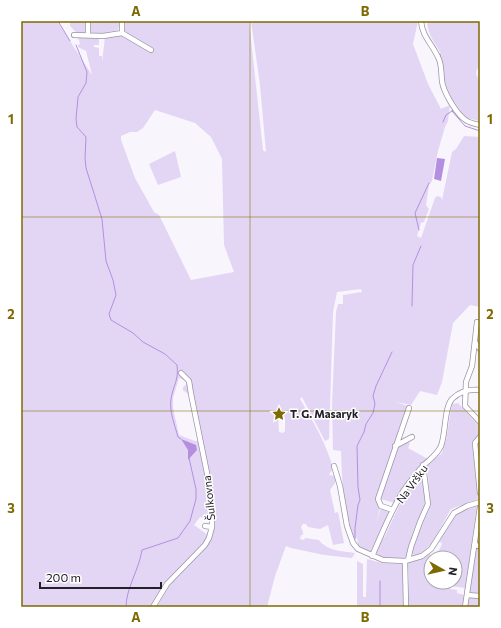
<svg xmlns="http://www.w3.org/2000/svg" width="501" height="628" viewBox="0 0 501 628" font-family="Commissioner,sans-serif">
<rect width="100%" height="100%" fill="#f8f5fd"/>
<!-- green -->
<path fill="#e3d6f5" fill-rule="evenodd" d="M21 21H58L59 24 92 75 86 51 78 47V45L80 44 79 40 77 38H99V45H94V47L99 48V56H102V62L105 37 124 33V21H249L263 150 266 152 260 85 251 21H418L413 44 428 84 441 109 450 105 448 121 445 127 438 151 432 181 429 185 426 205 429 209 424 222 421 223 417 236 421 238 435 198 437 196 441 197 442 200 452 152 456 149 464 136 480 137V307L470 305 453 323 442 382 437 395 420 391 411 405 396 402 408 406 377 501 380 508 376 522 381 508 390 511 371 551 369 552 358 547 357 536 356 540H354C343 512 342 481 341 451L333 450 332 405 336 312 338 304H343V295L362 292 361 289 337 292 333 312 329 439 325 441 302 397 300 399C313 421 326 443 333 468L329 475 336 476 335 483 330 490 335 513 338 512 344 543 333 545 328 525 320 529 308 527 306 524H303L301 527 303 532V535H301L300 539 304 540 305 538 319 540C327 551 342 551 355 553L352 558 324 555 291 548 286 546 275 576 267 607H157L176 573 152 607H21ZM155 110 195 123 211 137 222 159 224 245 234 272 191 280 159 215 154 212 135 178 121 140V136L130 132H137L143 128ZM179 378 186 381 187 384 183 387V391C185 391 187 393 188 394 193 402 198 432 198 441H195L179 435 173 408V398ZM278 414H281L285 417V431L283 433 279 432ZM200 517 210 520 208 535 194 525Z
M70 21H113L120 23 118 30 104 33H77L70 26Z
M427 21H480V74L477 68 476 74 480 81V121L466 118C458 106 447 94 444 80 443 71 444 60 440 52 433 40 428 35 427 21Z
M175 151 181 177 158 185 149 164Z
M458 403 480 427V433L472 442 478 499 451 509 432 543 423 552 415 556 413 554 412 547 431 505 427 466 442 453 446 440 452 404Z
M407 441 410 443 408 448 428 459 419 467 395 503 380 499 396 448Z
M422 469 425 504 413 532 407 555 404 559H383L376 553 382 538H384L398 508 406 494 404 493Z
M475 505 477 506 465 588 450 586V589L457 590V593L464 595 462 607H408L409 579 408 563 422 558 430 553 431 582H455V558H436C436 553 441 549 442 543L439 542 453 516Z
M476 547 480 548V594L469 592Z
M367 559 382 563 404 564V607H357V561L363 564V597H366Z
M469 597 480 599V607H467Z"/>
<!-- water -->
<path fill="#b48fe0" d="M437 158 445 159 441 181 434 179Z
M181 439 196 445 197 450 188 460V450Z"/>
<g fill="none" stroke-linecap="round" stroke-linejoin="round">
<!-- stream -->
<path stroke="#b48fe0" stroke-width="1" d="M58 21 70 41
M76 45 87 72 86 83 78 97 76 119 77 127 86 137 85 158 86 168 102 219 106 261 113 280 116 295 109 314 111 320 133 333 143 342 165 354 177 365C179 381 173 385 171 399 169 411 175 426 178 437L181 439
M440 54 442 62
M452 111 465 126 480 131
M443 122 446 115 452 111 453 109
M419 230 415 213 429 183
M412 306 413 265 421 246
M355 538V528L358 505 360 500 358 487 357 446 364 432 366 424 373 413 375 404 373 396 376 386 392 352
M380 581V607
M126 607C126 588 139 570 142 550L178 538 190 521 196 499V489L189 458"/>
<defs>
<path id="minor" d="M421 21C422 36 432 44 438 57 442 64 441 73 442 81 443 91 455 111 463 118 467 122 474 124 480 125
M122 33V21
M74 35 103 36 122 33 151 50
M88 35V21
M477 322 472 366 466 382 465 406 480 422
M475 342 480 349
M480 437 475 443 480 493
M395 446 412 437
M334 466 340 486 347 526 353 543 358 549 383 560 405 561 422 556 431 549 454 513 467 506 480 502
M393 510 381 506 378 499 409 408
M205 526 212 527
M474 545 480 546
M372 556C382 534 391 510 404 490 410 482 416 473 423 466 430 459 437 455 441 446 446 433 444 408 452 399 460 391 469 389 480 390
M408 560 411 547 420 522 428 504 423 465
M405 561 406 607
M467 595 480 596
M153 607 167 584 205 545 209 538 212 527V510L209 483 191 394 189 381 181 373
M465 607 480 507"/>
</defs>
<!-- minor casing -->
<use href="#minor" stroke="#9b93a6" stroke-width="6"/>
<!-- minor -->
<use href="#minor" stroke="#fff" stroke-width="4.5"/>
</g>
<!-- grid -->
<path fill="none" stroke="#7f6901" stroke-width="1" stroke-opacity="0.55" d="M250 21V607M21 217H480M21 411H480"/>
<!-- icons -->
<defs>
<symbol id="sight-bare" viewBox="-9 -9 18 18"><path d="M0-6L1.8-2.2L6-1.7L2.9 1.2L3.7 5.4L0 3.3L-3.7 5.4L-2.9 1.2L-6-1.7L-1.8-2.2Z" fill="#7f6901" stroke="#fff" stroke-width="2.5" paint-order="stroke"/></symbol>
</defs>
<g fill-rule="evenodd">
<use href="#sight-bare" x="269" y="404" width="20" height="20"/>
</g>
<g text-anchor="middle" stroke-width="3" stroke-linejoin="round" paint-order="stroke">
<!-- poi labels -->
<g font-size="11" font-weight="bold" fill="#232027" stroke="#fff" text-anchor="start">
<text x="290" y="418">T. G. Masaryk</text>
</g>
<!-- street labels -->
<g font-size="11" fill="#232027" stroke="#fff">
<text transform="translate(412 484) rotate(-54)" y="4">Na Vršku</text>
<text transform="translate(209 498) rotate(-96)" y="4">Šulkovna</text>
</g>
</g>
<!-- border -->
<rect width="501" height="628" fill="none" stroke="#ffffff" stroke-width="44"/>
<!-- north arrow -->
<g transform="translate(443 570) rotate(98)"><circle r="19" fill="#ffffff" stroke="#a7a6a9"/>
<path d="M0-3L7 15L0 10L-7 15Z" fill="#7f6901"/>
<text y="-6" font-size="11" font-weight="bold" text-anchor="middle" fill="#232027">N</text>
</g>
<!-- scale -->
<path d="M40 582v6h121v-6" fill="none" stroke="#232027" stroke-width="2"/>
<text x="46" y="582" font-size="12" fill="#232027" stroke="#ffffff" stroke-width="3" paint-order="stroke">200 m</text>
<rect x="22" y="22" width="457" height="584" fill="none" stroke="#7f6901" stroke-width="1.5"/>
<g font-size="13" text-anchor="middle" font-weight="bold" fill="#7f6901">
<text x="136" y="16">A</text>
<text x="365" y="16">B</text>
<text x="11" y="124">1</text>
<text x="490" y="124">1</text>
<text x="11" y="319">2</text>
<text x="490" y="319">2</text>
<text x="11" y="513">3</text>
<text x="490" y="513">3</text>
<text x="136" y="622">A</text>
<text x="365" y="622">B</text>
</g>
</svg>
